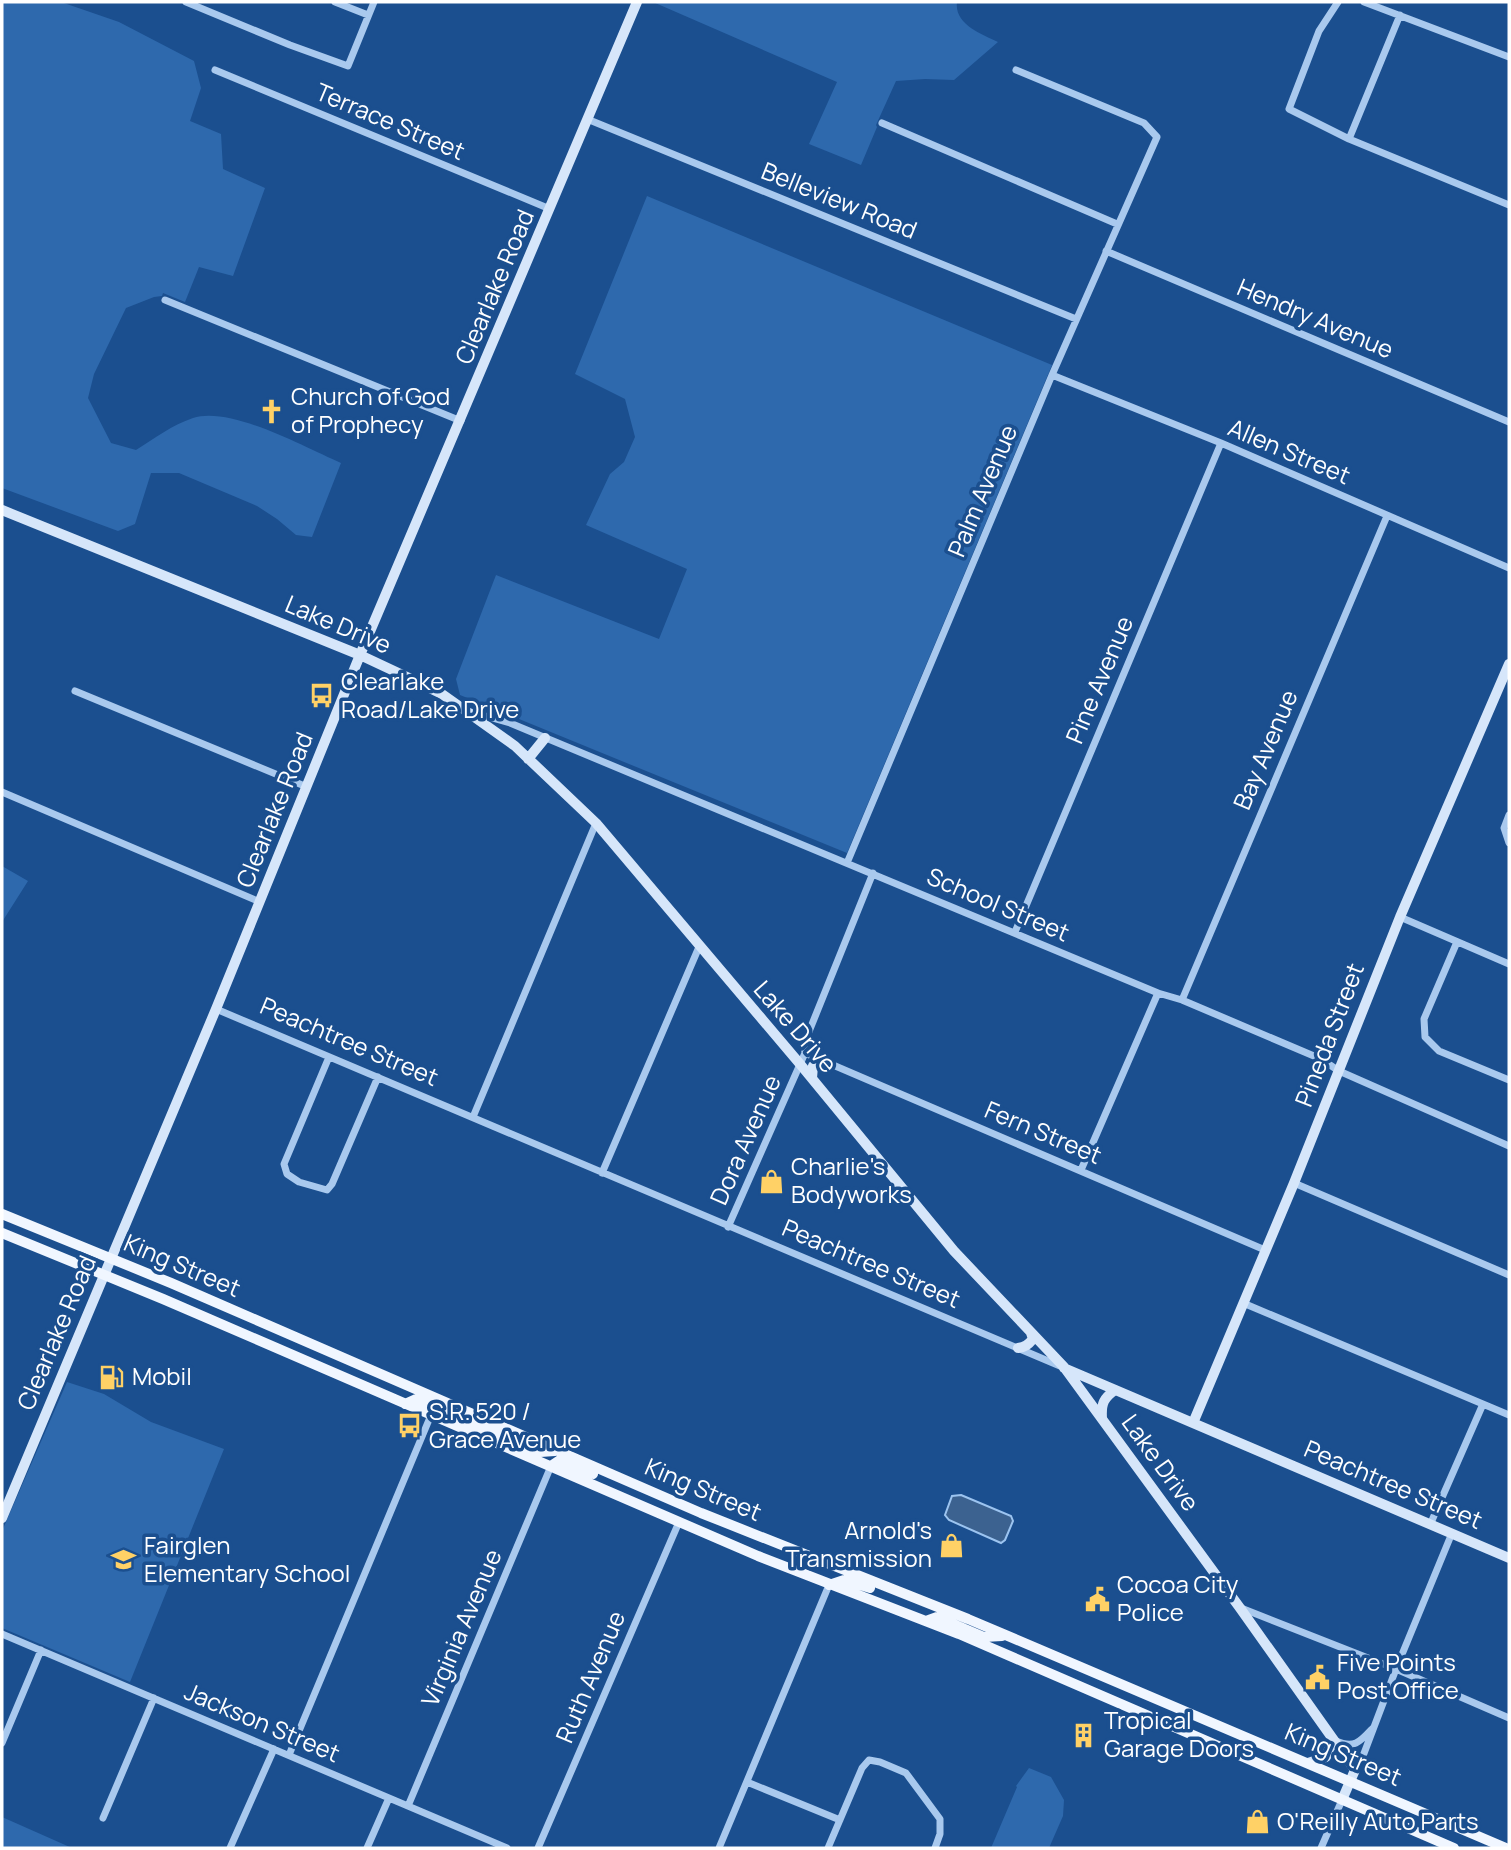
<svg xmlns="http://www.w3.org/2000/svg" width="1511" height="1850" viewBox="0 0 1511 1850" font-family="Manrope,sans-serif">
<rect width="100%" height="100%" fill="#1b4f8f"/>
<!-- green -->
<path fill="#2e69ad" d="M2 2H61L119 22 194 61 201 88 190 121 221 134 223 169 265 188 233 276 199 267 185 302 163 293 162 296 154 297 126 308 94 374 88 398 111 443 136 450C155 438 172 425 193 418 231 406 304 447 341 463L312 537 296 535 277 519 257 506 179 473H151L135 524 118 531 2 488Z
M653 2H957C954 24 981 34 998 42L954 80 925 79 896 81 876 125 877 127 861 165 809 144 837 82Z
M647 196 1052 365 847 853 460 695 456 679 496 575 659 639 687 569 586 525 610 474 624 462 635 437 625 399 575 374Z
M2 866 28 881 2 922Z
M67 1382 104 1394 151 1422 224 1449 130 1682 2 1628V1531Z
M1029 1768 1051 1777 1064 1800 1063 1816 1049 1848H991L1017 1787 1016 1786Z
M2 1817 72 1848H2Z"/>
<!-- water -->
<path fill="#3c6290" stroke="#9cc4f0" stroke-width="2" d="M961 1495 1011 1516 1013 1521 1005 1540 1001 1543 949 1520 945 1515 952 1496Z"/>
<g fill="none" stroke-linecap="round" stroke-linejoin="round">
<!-- street -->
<path stroke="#a9c9ee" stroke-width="7" d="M186 2 290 45 348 66 374 2
M335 2 368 15
M1338 2 1319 31 1289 109 1349 139 1509 205
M1364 2 1509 57
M215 70 550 209
M587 119 1076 319
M882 123 1117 224
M1349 139 1400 15
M1106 251 1509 422
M165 300 461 421
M1052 375 1221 443 1509 568
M75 691 307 787
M471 712 510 723 1158 993 1182 1000 1321 1059 1339 1071 1509 1146
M2 792 260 902
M1509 815 1504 828 1509 843
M847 863 1052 375 1157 137 1144 123 1016 70
M1400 917 1509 964
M1015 932 1221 443
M1457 942 1424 1019 1425 1037 1439 1051 1509 1080
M1182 1000 1387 516
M216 1009 1060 1366
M805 1053 1265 1250
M329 1057 284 1164 287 1174 299 1182 327 1190 332 1184 378 1077
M473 1117 596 823
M1081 1170 1158 993
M602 1173 699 947
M1294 1183 1509 1275
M728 1227 805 1053 804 1044 873 873
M1243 1303 1509 1415
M1430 1525 1483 1404
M1241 1608 1396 1669 1509 1718
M2 1634 507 1848
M1336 1741C1354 1749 1360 1742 1372 1729
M2 1743 41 1650
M289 1755 431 1415
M1355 1770 1363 1756 1396 1669 1452 1533
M747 1782 840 1820
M408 1806 551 1466
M103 1818 154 1698
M230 1848 274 1749
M367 1848 389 1798
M538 1848 679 1522
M719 1848 829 1585
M828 1848 862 1768 869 1760 880 1762 906 1773 940 1819V1834L935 1848
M1321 1848 1342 1800"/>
<!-- secondary -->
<path stroke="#d6e6fa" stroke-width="10" d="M2 510 360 655 409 678 442 694 515 746 596 823 800 1064 954 1251 1064 1367 1240 1608 1355 1770 1342 1800
M528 759 545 738
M812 1078 813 1066 818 1060
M1018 1348C1025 1347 1028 1345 1033 1339L1031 1333
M1064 1368 1509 1558
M1102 1418C1101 1403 1104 1398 1115 1390
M1193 1423 1294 1183 1400 917 1509 664
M2 1518 216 1009 360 655 637 2
M1308 1763 1326 1757 1333 1739"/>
<!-- primary -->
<path stroke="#f0f6ff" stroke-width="10" d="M2 1214 171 1283 701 1513 968 1619 1506 1848
M2 1233 163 1299 758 1556 959 1634 1454 1848
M405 1404 416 1399 540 1452 555 1451
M551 1466 560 1460 593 1474
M829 1585 844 1580 870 1588
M926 1621 937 1617 984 1637 1002 1636"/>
</g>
<!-- icons -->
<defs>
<symbol id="church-bare" viewBox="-9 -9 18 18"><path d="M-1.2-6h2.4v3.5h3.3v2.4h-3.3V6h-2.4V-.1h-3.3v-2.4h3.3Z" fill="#ffd166" stroke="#1b4f8f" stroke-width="2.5" paint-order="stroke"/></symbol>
<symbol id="bus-bare" viewBox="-9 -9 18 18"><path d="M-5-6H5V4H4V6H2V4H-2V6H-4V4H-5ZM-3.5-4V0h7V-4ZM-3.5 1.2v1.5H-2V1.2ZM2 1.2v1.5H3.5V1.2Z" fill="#ffd166" stroke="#1b4f8f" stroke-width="2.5" paint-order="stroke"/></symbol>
<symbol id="shop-bare" viewBox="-9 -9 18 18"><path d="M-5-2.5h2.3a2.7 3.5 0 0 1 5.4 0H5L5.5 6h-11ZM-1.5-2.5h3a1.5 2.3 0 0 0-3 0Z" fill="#ffd166" stroke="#1b4f8f" stroke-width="2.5" paint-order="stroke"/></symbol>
<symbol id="fuel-bare" viewBox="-9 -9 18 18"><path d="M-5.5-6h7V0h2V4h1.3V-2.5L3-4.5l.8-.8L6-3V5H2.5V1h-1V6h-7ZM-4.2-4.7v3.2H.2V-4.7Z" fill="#ffd166" stroke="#1b4f8f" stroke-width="2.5" paint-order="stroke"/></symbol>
<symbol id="school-bare" viewBox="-9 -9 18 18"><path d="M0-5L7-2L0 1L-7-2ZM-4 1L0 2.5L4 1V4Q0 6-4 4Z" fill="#ffd166" stroke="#1b4f8f" stroke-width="2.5" paint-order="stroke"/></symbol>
<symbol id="civic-bare" viewBox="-9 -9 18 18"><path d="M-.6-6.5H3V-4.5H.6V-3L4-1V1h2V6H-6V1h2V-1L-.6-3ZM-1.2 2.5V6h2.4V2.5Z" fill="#ffd166" stroke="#1b4f8f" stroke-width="2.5" paint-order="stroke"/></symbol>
<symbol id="building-bare" viewBox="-9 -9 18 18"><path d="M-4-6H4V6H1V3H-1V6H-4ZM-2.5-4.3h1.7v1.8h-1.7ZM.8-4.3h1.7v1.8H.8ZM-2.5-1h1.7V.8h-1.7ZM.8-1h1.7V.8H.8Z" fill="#ffd166" stroke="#1b4f8f" stroke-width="2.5" paint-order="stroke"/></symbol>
</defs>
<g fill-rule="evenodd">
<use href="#church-bare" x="254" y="394" width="35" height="35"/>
<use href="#bus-bare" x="304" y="678" width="35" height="35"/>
<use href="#shop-bare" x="754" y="1164" width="35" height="35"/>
<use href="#fuel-bare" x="94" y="1360" width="35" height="35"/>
<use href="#bus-bare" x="392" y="1408" width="35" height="35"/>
<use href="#shop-bare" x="934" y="1528" width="35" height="35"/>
<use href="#school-bare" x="106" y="1542" width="35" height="35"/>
<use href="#civic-bare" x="1080" y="1582" width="35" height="35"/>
<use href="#civic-bare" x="1300" y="1660" width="35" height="35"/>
<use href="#building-bare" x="1066" y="1718" width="35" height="35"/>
<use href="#shop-bare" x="1240" y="1804" width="35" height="35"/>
</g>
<g text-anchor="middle" stroke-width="7" stroke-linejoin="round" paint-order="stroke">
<!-- street labels -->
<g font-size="24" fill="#fff" stroke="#1b4f8f">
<text transform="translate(390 122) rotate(23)" y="8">Terrace Street</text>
<text transform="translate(839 201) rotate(22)" y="8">Belleview Road</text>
<text transform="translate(495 287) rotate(-67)" y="8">Clearlake Road</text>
<text transform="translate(1315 319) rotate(23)" y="8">Hendry Avenue</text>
<text transform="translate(1289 452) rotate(23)" y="8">Allen Street</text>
<text transform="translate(983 491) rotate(-67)" y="8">Palm Avenue</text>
<text transform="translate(338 625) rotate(23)" y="8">Lake Drive</text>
<text transform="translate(1100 680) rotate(-67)" y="8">Pine Avenue</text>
<text transform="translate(1266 750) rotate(-67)" y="8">Bay Avenue</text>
<text transform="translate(275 810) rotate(-68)" y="8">Clearlake Road</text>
<text transform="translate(998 905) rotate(23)" y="8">School Street</text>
<text transform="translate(795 1027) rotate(49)" y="8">Lake Drive</text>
<text transform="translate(1330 1035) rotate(-69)" y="8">Pineda Street</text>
<text transform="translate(349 1042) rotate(23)" y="8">Peachtree Street</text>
<text transform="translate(1043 1133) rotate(23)" y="8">Fern Street</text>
<text transform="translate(746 1140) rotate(-66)" y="8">Dora Avenue</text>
<text transform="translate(871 1264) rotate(23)" y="8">Peachtree Street</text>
<text transform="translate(182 1266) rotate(23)" y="8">King Street</text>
<text transform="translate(57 1333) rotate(-67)" y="8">Clearlake Road</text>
<text transform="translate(1160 1463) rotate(54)" y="8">Lake Drive</text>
<text transform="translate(1393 1485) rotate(23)" y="8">Peachtree Street</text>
<text transform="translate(703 1490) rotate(23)" y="8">King Street</text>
<text transform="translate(462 1628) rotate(-67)" y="8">Virginia Avenue</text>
<text transform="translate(591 1677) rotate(-67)" y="8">Ruth Avenue</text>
<text transform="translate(262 1723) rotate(23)" y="8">Jackson Street</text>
<text transform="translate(1343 1755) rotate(23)" y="8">King Street</text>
</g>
<!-- poi labels -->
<g font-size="24" fill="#fff" stroke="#1b4f8f" text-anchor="start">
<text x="291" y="405">Church of God<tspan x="291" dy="28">of Prophecy</tspan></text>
<text x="341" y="690">Clearlake<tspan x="341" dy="28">Road/Lake Drive</tspan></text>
<text x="791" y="1175">Charlie's<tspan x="791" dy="28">Bodyworks</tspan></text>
<text x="132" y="1385">Mobil</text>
<text x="429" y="1420">S.R. 520 /<tspan x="429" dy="28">Grace Avenue</tspan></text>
<text x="932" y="1539" text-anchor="end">Arnold's<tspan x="932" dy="28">Transmission</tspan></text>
<text x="144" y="1554">Fairglen<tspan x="144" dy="28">Elementary School</tspan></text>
<text x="1117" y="1593">Cocoa City<tspan x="1117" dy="28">Police</tspan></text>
<text x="1337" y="1671">Five Points<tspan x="1337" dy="28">Post Office</tspan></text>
<text x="1104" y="1729">Tropical<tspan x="1104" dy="28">Garage Doors</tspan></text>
<text x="1277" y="1830">O'Reilly Auto Parts</text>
</g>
</g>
<!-- border -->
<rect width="1511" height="1850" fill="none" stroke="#ffffff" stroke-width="7"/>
</svg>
